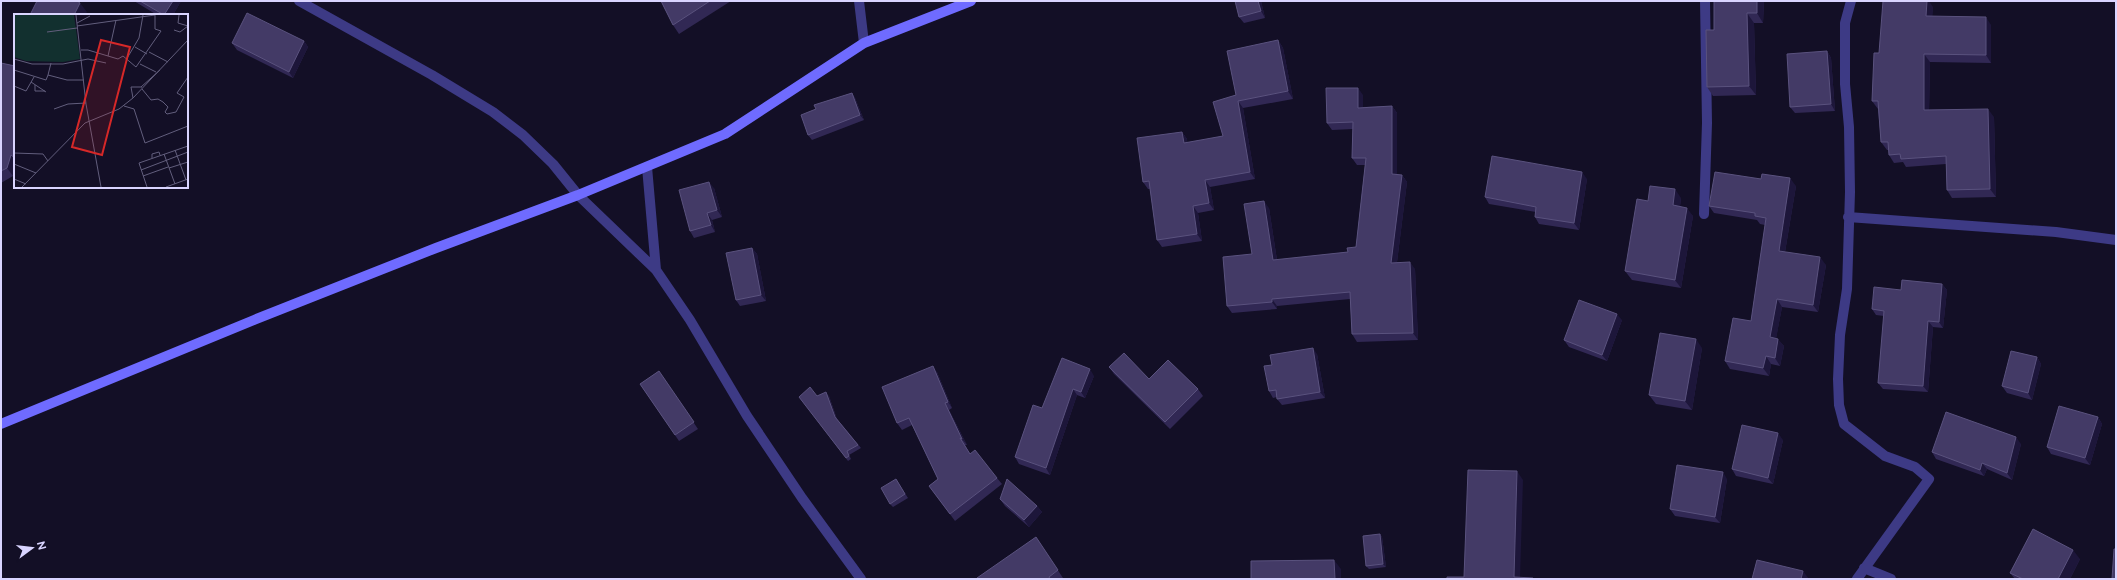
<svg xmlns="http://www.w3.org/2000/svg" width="2117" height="580" viewBox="0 0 2117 580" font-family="Raleway,sans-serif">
<rect width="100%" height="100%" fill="#130f26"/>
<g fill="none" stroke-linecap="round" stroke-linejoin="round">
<!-- street -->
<path stroke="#3d3a85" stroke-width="10" d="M299 1 432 75 493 112 523 135 553 164 578 195 656 270 690 320 747 416 802 498 861 579
M859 1 864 43
M1851 1 1845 23V84L1849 127 1850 192 1847 289 1840 335 1838 379 1839 405 1844 424 1885 456 1915 467 1929 479 1857 579
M647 167 656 270
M1704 214 1707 123 1705 1
M1848 217 2056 232 2116 240
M1864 568 1891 579"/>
<!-- secondary -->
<path stroke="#6f6bff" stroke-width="10" d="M1 424 254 320 436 248 578 195 725 134 864 43 971 1"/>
</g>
<!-- wall -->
<path fill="#312854" d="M134 1H181L173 15H157Z
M661 1H731L679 34 673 25Z
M1261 1 1265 18 1244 23 1239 17Z
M1764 1 1763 23H1754L1756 95 1713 96 1707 87 1714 30Z
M1933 7 1932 16 1991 25V63L1930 62 1929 110 1994 117 1996 197 1952 198 1947 190 1946 164 1906 167 1903 162 1894 163 1889 155V150H1887L1881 142 1878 109 1872 101 1879 53Z
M1278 40 1283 48 1293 99 1243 108 1255 179 1210 187 1214 210 1198 213 1202 241 1162 247 1157 240 1150 189H1148L1143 182 1182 132 1187 139V143L1223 136 1236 95Z
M304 41 308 47 293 78 237 50 232 43Z
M1827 51 1831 58 1835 111 1795 113 1790 107Z
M1 63 15 66V169L13 176 1 183Z
M852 93 855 98 864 120 812 140 808 135Z
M1363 95V107L1392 106 1397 113V175H1402L1407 182 1397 262 1415 269 1418 340 1357 342 1352 334 1350 299 1277 306V309L1232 313 1227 306 1252 254 1269 208 1277 260 1348 252 1356 247 1365 165H1357L1352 158 1353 129 1332 130 1327 123Z
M1587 179 1579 230 1539 224 1535 217 1536 212 1489 204 1485 197Z
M1796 186 1785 252 1826 265 1818 312 1782 307 1776 338 1784 346 1780 366 1771 364 1769 376 1730 369 1725 361 1751 321 1765 225 1760 224 1757 220 1714 213 1709 206Z
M714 188 722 217 712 220 715 232 694 238 690 231Z
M1681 198 1680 206 1693 216 1681 288 1632 280 1625 271 1648 201Z
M752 248 757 254 766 301 740 306 736 300Z
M1942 284 1947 290 1943 328 1933 327 1928 392 1883 389 1878 383 1884 316 1876 315 1872 309 1901 290Z
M1622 320 1607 361 1569 347 1564 340Z
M1702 348 1692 410 1656 404 1649 395Z
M1317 354 1325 398 1282 405 1277 399V397L1273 398 1269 391 1272 365Z
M2037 357 2041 364 2032 400 2007 393 2002 386Z
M1109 367 1149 379 1198 389 1203 396 1170 429 1114 374Z
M659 371 698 429 679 441 640 384Z
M937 372 952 408 949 410 967 445H965L970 454 997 478 1002 484 955 521 929 486 938 479 912 425 902 430 897 423Z
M1094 376 1085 398 1077 395 1050 475 1019 464 1015 457 1042 408Z
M817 396H829L837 419 861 448 849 455 851 459 848 461 799 397Z
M2098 417 2102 424 2090 465 2051 454 2047 447Z
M1783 440 1773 484 1736 476 1732 469Z
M2021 444 2012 480 1987 469 1984 476 1936 459 1932 452Z
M896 479 908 498 893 507 890 504Z
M1727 479 1720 523 1675 516 1670 509Z
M1000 499 1037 506 1042 512 1029 527 1005 506Z
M1380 534 1382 537 1386 567 1369 569 1366 566Z
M1036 537 1063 578 1062 579H978Z
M2080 559 2070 579H2015L2010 573Z"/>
<!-- shaded-wall -->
<path fill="#1d163a" d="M173 1H181L173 15H164Z
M1258 1H1261L1265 18 1261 11Z
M1757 1H1764L1763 23 1757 13Z
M1927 1H1929L1933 7 1932 24 1926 16Z
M80 3 87 12 85 15H74Z
M1747 13 1754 23 1756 95 1749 86Z
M1986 17 1991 25V63L1986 55Z
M1278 40 1283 48 1293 99 1288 91Z
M304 41 308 47 293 78 289 72Z
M1827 51 1831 58 1835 111 1831 104Z
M1924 54 1930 62 1929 118 1924 110Z
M1358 88 1363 95V115L1358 108Z
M852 93 855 98 864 120 860 115Z
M1238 101 1243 108 1255 179 1250 172Z
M1392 106 1397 113V181L1392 174Z
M1988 109 1994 117 1996 197 1990 189Z
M1182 132 1187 139 1189 150 1184 143Z
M11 155 15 160V169L13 176 7 168Z
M1582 172 1587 179 1579 230 1574 223Z
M1402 175 1407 182 1396 270 1391 263Z
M1790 178 1796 186 1784 258 1779 251Z
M1205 180 1210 187 1214 210 1209 203Z
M709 182 714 188 722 217 717 210Z
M1675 189 1681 198 1679 214 1673 205Z
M1264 201 1269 208 1278 267 1273 260Z
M1193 206 1198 213 1202 241 1197 234Z
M1687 208 1693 216 1681 288 1675 280Z
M707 213 712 220 715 232 711 225Z
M752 248 757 254 766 301 761 295Z
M1820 257 1826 265 1818 312 1813 305Z
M1410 262 1415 269 1418 340 1413 333Z
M1942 284 1947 290 1943 328 1939 322Z
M1272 299 1277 306V309L1272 302Z
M1777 299 1782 307 1775 345 1770 337Z
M1617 314 1622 320 1607 361 1602 355Z
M1928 321 1933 327 1928 392 1923 386Z
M1696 339 1702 348 1692 410 1685 401Z
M1778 339 1784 346 1780 366 1775 358Z
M1313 348 1317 354 1325 398 1320 392Z
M1766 356 1771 364 1769 376 1763 368Z
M2037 357 2041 364 2032 400 2028 393Z
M933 366 937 372 952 408 948 402Z
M1090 369 1094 376 1085 398 1081 392Z
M1073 389 1077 395 1050 475 1046 468Z
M826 392 829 396 837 420 835 417Z
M945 403 949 410 967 445 962 439Z
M2098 417 2102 424 2090 465 2085 458Z
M1778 433 1783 440 1773 484 1768 478Z
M2016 437 2021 444 2012 480 2007 473Z
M1982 463 1987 469 1984 476 1980 470Z
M1517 471 1523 480 1520 579 1514 577Z
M1723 472 1727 479 1720 523 1715 517Z
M1037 506 1042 512 1029 527 1024 520Z
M1380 534 1382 537 1386 567 1383 564Z
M2073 550 2080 559 2070 579H2058Z
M1334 560 1341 569V579H1335Z
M1803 571 1809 579H1801Z"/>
<!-- building -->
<path fill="#433a66" stroke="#5a527e" d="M37 1H77L80 3 74 15H30Z
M140 1H173L164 15Z
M661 1H710L673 25Z
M1235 1H1258L1261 11 1239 17Z
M1714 1H1757V13H1747L1749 86 1707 87 1706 30H1714Z
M1883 1H1927L1926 16 1986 17V55L1924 54V110L1988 109 1990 189 1947 190 1946 156 1901 159 1900 154 1889 155 1888 142H1881L1878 101H1872L1874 53H1879Z
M247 13 304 41 289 72 232 43Z
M1278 40 1288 91 1238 101 1250 172 1205 180 1209 203 1193 206 1197 234 1157 240 1149 181 1143 182 1137 138 1182 132 1184 143 1223 136 1213 102 1236 95 1227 51Z
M1827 51 1831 104 1790 107 1787 54Z
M1 63 15 66V158L11 155 7 168 1 171Z
M1326 88H1358V108L1392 106V174L1402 175 1391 263 1410 262 1413 333 1352 334 1350 292 1272 299V302L1227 306 1223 257 1252 254 1244 204 1264 201 1273 260 1348 252 1347 248 1356 247 1366 158H1352L1353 122 1327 123Z
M852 93 860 115 808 135 801 115 816 109 814 105Z
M1492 156 1582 172 1574 223 1535 217 1536 207 1485 197Z
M1715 172 1761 179 1762 174 1790 178 1779 251 1820 257 1813 305 1777 299 1770 337 1778 339 1775 358 1766 356 1763 368 1725 361 1733 318 1751 321 1766 218 1755 216V213L1709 206Z
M709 182 717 210 707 213 711 225 690 231 679 190Z
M1650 186 1675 189 1673 205 1687 208 1675 280 1625 271 1637 199 1648 201Z
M752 248 761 295 736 300 726 253Z
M1902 280 1942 284 1939 322 1928 321 1923 386 1878 383 1884 311 1872 309 1874 287 1901 290Z
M1579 300 1617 314 1602 355 1564 340Z
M1660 333 1696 339 1685 401 1649 395Z
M1313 348 1320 392 1277 399 1276 390 1269 391 1264 366 1272 365 1270 355Z
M2011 351 2037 357 2028 393 2002 386Z
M1124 353 1149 379 1168 360 1198 389 1165 422 1109 367Z
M1062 358 1090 369 1081 392 1073 389 1046 468 1015 457 1033 405 1042 408Z
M933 366 948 402 945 403 962 439 960 438 970 454 975 450 997 478 950 514 929 486 938 479 909 418 897 423 882 387Z
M659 371 694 422 675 435 640 384Z
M810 387 817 396 826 392 835 417 858 445 847 451 849 456 846 458 799 397Z
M2059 406 2098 417 2085 458 2047 447Z
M1946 412 2016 437 2007 473 1982 463 1980 470 1932 452Z
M1742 425 1778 433 1768 478 1732 469Z
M1677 465 1723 472 1715 517 1670 509Z
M1468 470 1517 471 1514 577 1533 578V579H1447V577H1464Z
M896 479 905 494 890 504 881 488Z
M1007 479 1037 506 1024 520 1000 499Z
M2033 529 2073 550 2058 579H2023L2010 573Z
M1380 534 1383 564 1366 566 1363 536Z
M1036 537 1058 570 1049 577 1050 579H978L977 578Z
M2114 549H2116V579H2112Z
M1334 560 1335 579H1251V561Z
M1757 560 1803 571 1801 579H1752Z"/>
<!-- overview -->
<g transform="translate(14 14)">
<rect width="174" height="174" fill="#130f26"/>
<path d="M0 1H60L66 45 49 48 12 47 0 43Z" fill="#12302f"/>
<path fill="none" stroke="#625e7d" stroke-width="1" d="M62 1 72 90 87 173M165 1 164 9 174 12M63 9 76 2M63 12 141 1V15L147 17 122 53 109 42 104 45 74 36H67M160 16 166 18 174 12M33 18 63 14M121 33 133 40M135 38 154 48M94 42 102 6M0 45 18 50H49L74 45 92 49M112 46 125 24 129 1M126 50 142 58M0 56 32 66 34 61 53 66H70M34 61 37 49M17 68 32 78M21 71V77H31M0 72 12 77 20 63M127 73 146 56M128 75 137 86 144 85 149 88 154 93 151 98 153 100 162 98 170 83 163 79 174 63M119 84 117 73H128M110 92 120 95 131 129 174 112M40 95 54 90 72 89M161 136 172 166M0 139 29 140 34 147M150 140 161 170M138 144V140L145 138 146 141M0 150 22 159M155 154 174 148M127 156 174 138M129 162 154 153M0 165 12 170M8 173 71 109 105 95 119 84 174 26M133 173 125 149 174 132M152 173 174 165"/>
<path fill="#d62828" fill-opacity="0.15" stroke="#d62828" stroke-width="2" d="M87 26 116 33 88 141 58 133Z"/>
<rect width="174" height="174" fill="none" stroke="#d9d4ff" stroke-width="2"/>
</g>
<!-- border -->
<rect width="2117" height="580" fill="none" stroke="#d9d4ff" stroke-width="4"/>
<!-- north arrow -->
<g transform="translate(32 548) rotate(75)" stroke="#130f26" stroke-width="3" paint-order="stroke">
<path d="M0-3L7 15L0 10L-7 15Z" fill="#d9d4ff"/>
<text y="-6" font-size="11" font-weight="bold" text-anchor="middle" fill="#d9d4ff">N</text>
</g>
</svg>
